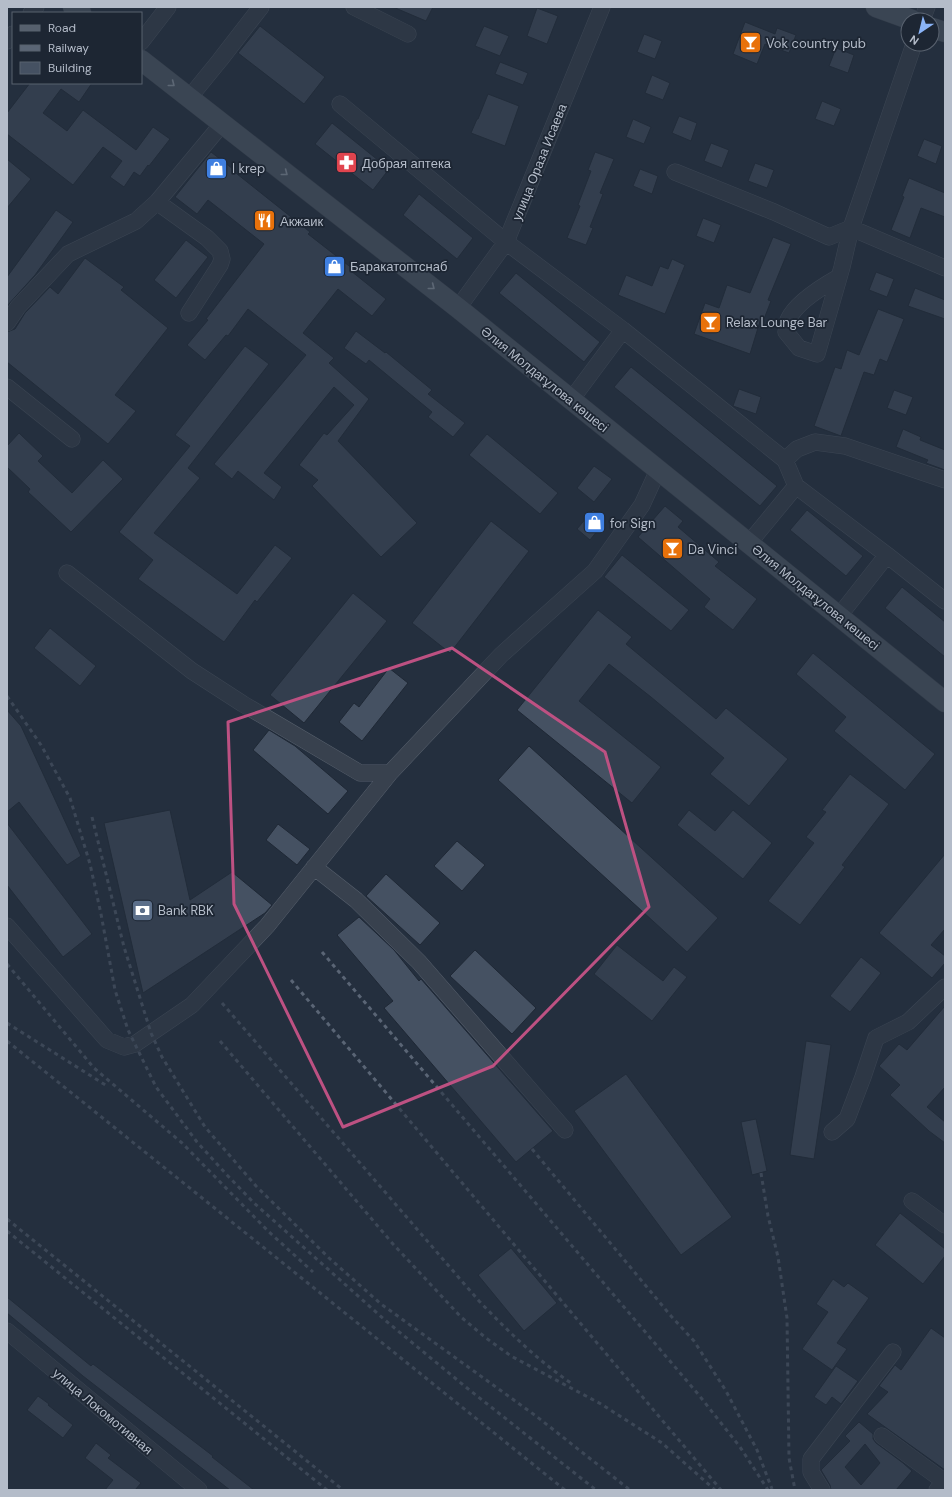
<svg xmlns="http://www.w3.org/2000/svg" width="952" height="1497" viewBox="0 0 952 1497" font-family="'DM Sans',sans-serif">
<rect width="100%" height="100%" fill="#242f3e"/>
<!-- building -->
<path fill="#455162" stroke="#1f2835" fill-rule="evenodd" d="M393 7H433L426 21Z
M537 8 558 16 547 44 527 36Z
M745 22 775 34 777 28 796 35 789 53 765 44 757 64 733 54Z
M260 26 325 77 304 104 238 53Z
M484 26 509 36 500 56 475 46Z
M644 34 662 41 655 59 637 52Z
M836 48 854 55 848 73 829 66Z
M500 62 528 73 523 85 495 74Z
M652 75 670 83 663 100 645 93Z
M30 83H92L79 102 61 89 43 113 67 131 83 110 136 150 153 127 170 139 149 166 148 165 140 176 134 172 124 187 110 177 122 161 103 147 73 185 7 134V113Z
M488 94 519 106 505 146 471 133 477 119H478Z
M822 101 841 109 834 126 815 119Z
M679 116 697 123 691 141 672 133Z
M633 119 651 127 644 144 626 137Z
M332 123 389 169 373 190 315 144Z
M924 139 942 146 936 164 917 156Z
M711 143 729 150 722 168 704 161Z
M211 152 233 169 232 170 310 232 308 234 353 269 351 271 386 299 372 316 338 289 303 333 334 358 329 363 369 399 338 441 417 523 381 557 312 486 318 480 299 465 324 433 327 435 354 405 334 387 264 473 282 487 274 500 238 471 232 479 214 464 306 355 248 309 228 336 226 335 205 360 187 345 208 320 206 319 264 244 208 200 197 214 175 197Z
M595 152 614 159 600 193 603 194 590 227 593 228 586 245 567 238 580 206 578 205 591 171 588 170Z
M7 159 31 179 7 208Z
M755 163 774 170 767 188 748 181Z
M640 169 658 176 652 194 633 186Z
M909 178 945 193V217L921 208 910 238 891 230 904 197 902 196Z
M419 194 473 238 457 259 403 215Z
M56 210 73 222 35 275 7 306V277Z
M703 218 721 225 714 243 696 236Z
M773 237 791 244 768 300 771 301 764 319 761 318 750 354 694 334 705 303 719 308 727 285 750 293Z
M186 240 208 257 176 298 154 280Z
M85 258 124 287 121 290 168 328 115 395 136 411 108 444 7 362V332L15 329 25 313 50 287 58 294Z
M672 259 685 265 665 314 618 295 626 275 652 286 660 266 668 269Z
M876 272 894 279 887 297 869 290Z
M516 273 600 342 584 362 499 293Z
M915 288 945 300V319L908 306Z
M878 309 904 319 887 362 880 359 874 375 864 372 841 436 814 426 835 367 841 369 847 350 859 355Z
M356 331 385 353 386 352 432 390 428 394 465 423 453 437 428 417 432 412 369 360 366 364 344 348Z
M245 346 269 364 188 468 200 478 154 533 237 594 275 545 292 558 257 602 255 600 224 642 138 579 153 560 119 532 190 446 175 435Z
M631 367 777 486 760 506 614 387Z
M739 389 761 397 756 414 733 406Z
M894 390 913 397 906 415 887 408Z
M903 429 921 437 920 440 945 450V470L926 463 928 460 896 447Z
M19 433 43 456 38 461 72 493 103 460 123 479 71 532 28 492 30 489 7 467V446Z
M487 434 558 493 540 514 469 455Z
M594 466 612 479 594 502 577 488Z
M665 506 683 521 678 527 719 562 715 566 757 599 733 630 704 607 710 599 638 537Z
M593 510 605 521 590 540 577 529Z
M807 510 863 556 846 576 790 530Z
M491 521 529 551 450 653 412 623Z
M622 555 689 610 671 631 604 577Z
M902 587 945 622V657L885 608Z
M353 593 387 621 304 723 270 695Z
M598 610 632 637 626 644 716 719 726 708 788 759 749 806 710 774 724 758 651 697 609 664 579 701 661 767 632 803 517 710Z
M50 628 96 666 80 686 34 648Z
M813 653 935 754 905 790 834 731 846 717 796 674Z
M389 668 408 683 362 741 339 722 354 703 359 707Z
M7 710 21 726 81 856 67 865 19 802 7 812Z
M269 730 295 746 348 791 328 814 253 750Z
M529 746 718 918 687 952 498 780Z
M850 774 889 804 842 865 845 867 800 925 768 901 814 843 806 837 826 812 822 810Z
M170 810 190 900 232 872 272 905 265 913 143 993 104 823Z
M689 810 715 831 733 810 772 843 743 879 677 825Z
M7 823 92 934 63 957 7 885Z
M278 824 310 849 297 865 266 840Z
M457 841 485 865 462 891 434 866Z
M945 854V929L931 945 945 956V963L932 978 879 933Z
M386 874 440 923 420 945 366 896Z
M359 917 394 950 419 981 421 979 553 1131 516 1162 384 1008 393 1001 337 935Z
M617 945 663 981 674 967 687 977 652 1021 594 974Z
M475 950 536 1008 512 1034 450 976Z
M861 957 881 973 850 1012 830 996Z
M945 1006V1087L927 1107 945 1122V1143L929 1131 890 1095 900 1085 879 1066 899 1044 907 1050Z
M806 1041 831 1045 814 1159 790 1155Z
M626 1074 732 1217 681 1255 574 1111Z
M756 1119 767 1171 752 1175 741 1122Z
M900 1213 945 1249V1256L923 1284 875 1245Z
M511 1248 557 1303 524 1331 478 1275Z
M833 1279 844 1287 848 1283 869 1298 837 1343 847 1349 832 1370 802 1349 828 1312 816 1304Z
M7 1297 91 1366 93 1364 213 1456 212 1457 254 1490H230L83 1376 7 1313Z
M931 1328 945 1338V1470L867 1414 888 1392 879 1386 895 1365 901 1370Z
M836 1366 858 1381 841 1404 832 1397 826 1405 814 1397Z
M38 1396 49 1404 48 1405 73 1425 63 1438 27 1410Z
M859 1422 873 1434V1439L876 1443 903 1463 912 1471 896 1490H831L830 1485 821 1470 850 1441 845 1436ZM865 1444 880 1463 861 1485 845 1467Z
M96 1443 111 1455 108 1458 141 1483 135 1490H105L113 1480 85 1458Z"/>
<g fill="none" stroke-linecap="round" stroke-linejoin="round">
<defs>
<path id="minor" d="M354 7 408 34
M31 13 36 7
M922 20 927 7
M7 41 13 34
M141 42 168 7
M189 98 220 60 261 7
M340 104 506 242 623 330 571 400
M675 172 774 212 829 237 851 228 945 268
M157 202 207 238 220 251 222 259 220 265 189 313
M839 277C823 286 796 302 788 320 787 323 787 328 786 332L799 348 817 354 842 267 851 228 914 44
M458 308 506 242 602 7
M7 323 18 307 68 254 136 221 157 202 222 124
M623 330 785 460 796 486
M7 387 72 439
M785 460 797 449 815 442 845 446 945 480
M749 543 796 486 887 555
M67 573 192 671 243 704 360 773H390
M839 616 887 555 945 601
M314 867 356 900 419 962 565 1130
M7 926 107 1040 124 1047 135 1044 192 1005 267 926 390 773 501 655 595 571 642 505 658 470
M832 1132 847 1119 863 1077 876 1038 908 1022 945 987
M912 1201 945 1225
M7 1331 199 1490
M882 1436 945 1482 937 1490
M822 1490 811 1472V1459L893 1352"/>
<path id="major" d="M73 7 81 13
M876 7 912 20
M932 28 945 32
M141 60 458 308 945 702"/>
</defs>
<!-- minor casing -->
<use href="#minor" stroke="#565f6c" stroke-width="17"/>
<!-- major casing -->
<use href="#major" stroke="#414a57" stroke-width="21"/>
<!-- minor -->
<use href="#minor" stroke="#38414e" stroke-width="16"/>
<!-- major -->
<use href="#major" stroke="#56606e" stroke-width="20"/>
<!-- rail -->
<path stroke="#5a6575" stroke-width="3" stroke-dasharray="4 4" stroke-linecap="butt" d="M7 696 41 745 70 798 90 864 101 914 115 990 128 1030 156 1087 197 1142 227 1175 254 1203 386 1321 467 1388 596 1490
M92 817 124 947 151 1033 162 1057 205 1127 256 1186 329 1258 381 1304 536 1416 630 1490
M322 952 698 1394 740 1447 768 1490
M7 964 94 1068 182 1143 269 1232 313 1272
M291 980 721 1490
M222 1003 479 1301C508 1331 537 1360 571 1383
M7 1023 107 1086
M7 1041 565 1490
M220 1041 393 1244 461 1317 486 1338 511 1356 601 1404 662 1443 715 1490
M532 1149 671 1316 694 1341 726 1391 757 1450 772 1489
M761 1173 768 1216 778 1257 787 1318 789 1458 795 1490
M7 1219 343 1490
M7 1231 327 1490"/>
</g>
<!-- one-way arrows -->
<defs><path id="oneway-chevron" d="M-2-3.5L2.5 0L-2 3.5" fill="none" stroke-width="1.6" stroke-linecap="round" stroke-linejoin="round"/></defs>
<g stroke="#a1aab7">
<use href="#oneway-chevron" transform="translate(172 84) rotate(38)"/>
<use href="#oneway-chevron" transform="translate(285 173) rotate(38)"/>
<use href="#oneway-chevron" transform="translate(432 287) rotate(38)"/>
</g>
<!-- marked area -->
<path d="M0 0H952V1497H0ZM452 648 605 752 649 907 493 1066 343 1127 234 904 228 722Z" fill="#242f3e" fill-opacity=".55" fill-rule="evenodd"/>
<path fill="none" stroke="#bd5182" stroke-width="3" stroke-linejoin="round" d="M452 648 605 752 649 907 493 1066 343 1127 234 904 228 722Z"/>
<!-- icons -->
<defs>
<symbol id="bar-square" viewBox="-11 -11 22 22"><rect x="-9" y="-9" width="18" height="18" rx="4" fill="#e8710a" stroke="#1d2633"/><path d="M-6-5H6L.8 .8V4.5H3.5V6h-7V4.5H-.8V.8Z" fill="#fff"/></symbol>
<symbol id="pharmacy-square" viewBox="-11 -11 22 22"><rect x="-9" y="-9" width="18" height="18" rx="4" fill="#e0444e" stroke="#1d2633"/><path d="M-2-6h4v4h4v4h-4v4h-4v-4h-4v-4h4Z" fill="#fff"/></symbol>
<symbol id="shop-square" viewBox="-11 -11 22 22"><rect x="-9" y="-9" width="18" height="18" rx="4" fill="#3f7fe0" stroke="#1d2633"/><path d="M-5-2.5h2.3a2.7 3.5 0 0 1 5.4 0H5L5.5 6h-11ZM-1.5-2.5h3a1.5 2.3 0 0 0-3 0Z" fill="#fff"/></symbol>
<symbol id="restaurant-square" viewBox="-11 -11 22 22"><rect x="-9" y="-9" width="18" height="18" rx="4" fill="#e8710a" stroke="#1d2633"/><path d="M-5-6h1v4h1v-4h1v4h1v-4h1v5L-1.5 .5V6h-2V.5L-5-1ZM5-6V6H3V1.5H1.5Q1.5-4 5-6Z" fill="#fff"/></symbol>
<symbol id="bank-square" viewBox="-11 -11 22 22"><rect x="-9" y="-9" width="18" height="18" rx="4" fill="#5c6f8a" stroke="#1d2633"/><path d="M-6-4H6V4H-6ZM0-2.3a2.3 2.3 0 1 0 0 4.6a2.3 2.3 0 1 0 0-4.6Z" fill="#fff"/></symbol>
</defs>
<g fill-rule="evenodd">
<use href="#bar-square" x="738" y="30" width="25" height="25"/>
<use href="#pharmacy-square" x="334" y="150" width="25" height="25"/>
<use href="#shop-square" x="204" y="156" width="25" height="25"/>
<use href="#restaurant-square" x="252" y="208" width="25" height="25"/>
<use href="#shop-square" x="322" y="254" width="25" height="25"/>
<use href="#bar-square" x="698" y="310" width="25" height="25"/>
<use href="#shop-square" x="582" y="510" width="25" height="25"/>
<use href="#bar-square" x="660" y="536" width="25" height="25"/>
<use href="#bank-square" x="130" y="898" width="25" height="25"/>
</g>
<g text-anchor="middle" stroke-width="3.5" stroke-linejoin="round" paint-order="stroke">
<!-- poi labels -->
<g font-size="13" fill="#b4bcc9" stroke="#1d2633" text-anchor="start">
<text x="766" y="48">Vok country pub</text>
<text x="362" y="168">Добрая аптека</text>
<text x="232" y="173">I krep</text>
<text x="280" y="226">Акжаик</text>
<text x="350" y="271">Баракатоптснаб</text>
<text x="726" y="327">Relax Lounge Bar</text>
<text x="610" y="528">for Sign</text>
<text x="688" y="554">Da Vinci</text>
<text x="158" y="915">Bank RBK</text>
</g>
<!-- street labels -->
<g font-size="13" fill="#b4bcc9" stroke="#1d2633">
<text transform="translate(539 162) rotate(-68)" y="5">улица Ораза Исаева</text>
<text transform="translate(545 379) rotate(39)" y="5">Әлия Молдағұлова көшесі</text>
<text transform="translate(816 597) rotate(39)" y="5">Әлия Молдағұлова көшесі</text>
<text transform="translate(103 1411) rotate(40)" y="5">улица Локомотивная</text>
</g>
</g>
<!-- border -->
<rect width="952" height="1497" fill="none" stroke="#b4bcc9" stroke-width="16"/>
<!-- legend -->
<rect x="12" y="12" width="130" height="72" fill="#1d2633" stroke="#59626f"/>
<rect x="20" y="25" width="20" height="6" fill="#56606e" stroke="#59626f"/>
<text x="48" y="32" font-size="12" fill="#b4bcc9">Road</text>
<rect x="20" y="45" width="20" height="6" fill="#5a6575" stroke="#59626f"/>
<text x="48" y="52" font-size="12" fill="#b4bcc9">Railway</text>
<rect x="20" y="62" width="20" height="12" fill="#455162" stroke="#59626f"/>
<text x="48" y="72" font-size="12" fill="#b4bcc9">Building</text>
<!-- north arrow -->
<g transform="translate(920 32) rotate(215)"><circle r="19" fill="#1d2633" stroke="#59626f"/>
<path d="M0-3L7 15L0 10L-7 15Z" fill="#8ab4f8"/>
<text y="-6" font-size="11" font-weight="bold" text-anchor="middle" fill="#b4bcc9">N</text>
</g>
</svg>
